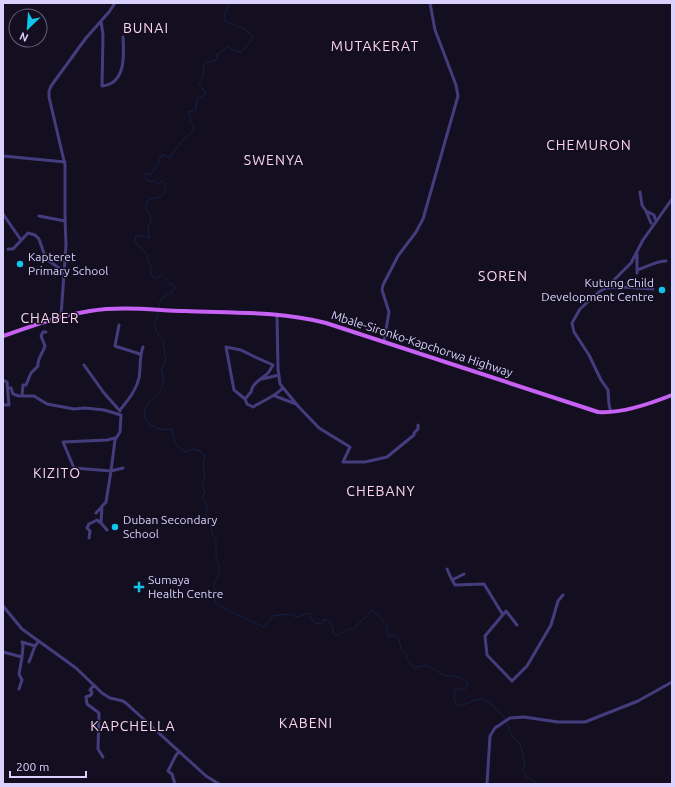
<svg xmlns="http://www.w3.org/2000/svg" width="675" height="787" viewBox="0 0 675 787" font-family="Ubuntu,sans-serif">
<rect width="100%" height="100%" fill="#130f21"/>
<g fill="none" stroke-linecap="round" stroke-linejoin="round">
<!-- stream -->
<path stroke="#112143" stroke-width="1" d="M158 309 161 299 173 291 175 286 170 284 162 274 158 277 153 278 151 272V265L147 260 148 256C144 250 139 247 135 241L136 236 139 235 149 238 148 225 150 223 151 217 146 208 147 201C157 195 167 201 165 183L161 181 158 185 155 181 152 182 146 180 144 174 147 173 151 174 158 164 161 155H164L167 157H170L182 141 193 131 194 125 189 122 191 118 188 112 196 110 197 99 206 94 199 83C206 74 201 70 205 63L216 60 217 58 216 54H219L227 46 232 50 241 52 249 44 253 36 245 29 225 21V13L228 6 226 3
M158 312V317L154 321C155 330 158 336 164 342L163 345 165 348 164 352 166 358 161 370C168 387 158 393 147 404 146 406 146 406 145 409 143 419 147 424 157 428 161 430 167 429 172 430 174 441 176 449 187 452L193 449 200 451 205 456 203 465 205 476 202 486 205 492 202 498 207 506 206 516 211 526 212 534 216 540V556L219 566V574L214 582 215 602 221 607 264 627 273 616 289 614 297 617 308 613 315 623 322 624 324 619C331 622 333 625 333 633L336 636 348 629H354C359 621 367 618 372 610 379 614 381 620 387 626V634L389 636 395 635 399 640 401 648 408 656 406 659 414 668 426 665C432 668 438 672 444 675 455 678 458 673 468 684L465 689H456L454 697 455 703 461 706 475 700 484 699 494 707 504 717 512 736 520 744 523 755 525 766 522 771 528 778 534 781 538 784"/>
<!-- minor -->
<path stroke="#443d7d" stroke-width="3" d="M101 21 103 35 102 86C126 84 124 55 123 37
M3 156 65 162
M640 192 642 205 646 211 654 215 655 219
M646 211 651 223
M3 214 21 240
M39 216 65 221
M8 249H13L28 233 35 235 39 239 46 259 59 268 63 275
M637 253V273
M637 270C647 267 656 261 666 261
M606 288 621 287 653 289
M277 314 278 369 280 384 298 406 319 428 350 447 343 462H365L387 457 414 435V433L418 429V425
M61 316 66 245 65 218V165L49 97V91L51 86 86 38 109 12 115 3
M119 325 115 346 140 354
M384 342 389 312 382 290 383 285 398 256 416 232 423 219 458 96 456 85 435 30 430 3
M84 365 104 393 120 411
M262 379 279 375
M3 380 7 382 9 405H3
M8 388H11L13 394 19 396H34L47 404 74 409 85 408 104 410 121 415 120 432 115 440 111 471 106 502 96 513
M22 396 23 385H26L31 373 38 366C37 359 43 353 45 346L41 336 43 332H46
M275 396 296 404
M245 399 251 392C252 383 262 379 268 373 270 370 272 367 273 365L255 357 241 350 226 347 234 390 245 399 247 404 253 407C264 400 274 397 283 388
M120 410C128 400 136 391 139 378 141 367 139 357 143 347
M611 412 609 405 608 390 601 380 589 355 574 332 572 323 580 309 600 291 606 288 631 263 643 240 672 199
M115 438 107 440 63 442 74 468 111 471 123 468
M102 506 101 523 107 530
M89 538 90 531 87 528 89 524 97 520 101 523
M447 569 452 580
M464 574 452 580 455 585 484 584 503 615
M3 606 22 629 76 668 102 693 110 698 123 701 127 704 206 776 219 784
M517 625 506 611 485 636 487 655 512 681 527 666 551 625 558 601 563 595
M3 652 22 657 23 646 22 642 35 646 38 642
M29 662 35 646
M94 685 90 690 92 692 91 695 86 697 87 704 99 713 98 749 103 757
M19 689 22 680 19 674 22 657
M175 784 172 774 168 771 176 755 179 752
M487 784 490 736 495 728 510 718 524 717 558 722H585L638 701 672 682"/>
<!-- major -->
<path stroke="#c761f4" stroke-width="4" d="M3 336C32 326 59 316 90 311 121 306 153 310 184 311 232 313 279 311 326 323L598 412C620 414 652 403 672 395"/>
</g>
<!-- markers -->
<g fill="#10c4ea" stroke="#130f21" stroke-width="1.5">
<circle cx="20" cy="264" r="4"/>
<circle cx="662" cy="290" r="4"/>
<circle cx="115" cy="527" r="4"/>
<path d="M137 581h4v4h4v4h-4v4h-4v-4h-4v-4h4z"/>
</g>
<g text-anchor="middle" stroke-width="3" stroke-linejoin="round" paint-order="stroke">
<!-- poi labels -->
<g font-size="12" fill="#dad2fc" stroke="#130f21" text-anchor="start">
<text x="28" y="261">Kapteret<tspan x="28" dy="14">Primary School</tspan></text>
<text x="654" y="287" text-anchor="end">Kutung Child<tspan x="654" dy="14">Development Centre</tspan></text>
<text x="123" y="524">Duban Secondary<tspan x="123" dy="14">School</tspan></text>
<text x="148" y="584">Sumaya<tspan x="148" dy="14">Health Centre</tspan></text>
</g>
<!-- street labels -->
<g font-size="12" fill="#dad2fc" stroke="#130f21">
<text transform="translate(422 344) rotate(18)" y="4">Mbale-Sironko-Kapchorwa Highway</text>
</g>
<!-- quarter labels -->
<g font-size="14" letter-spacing="1" fill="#fcd4eb" stroke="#130f21">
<text x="146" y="33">BUNAI</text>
<text x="375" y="51">MUTAKERAT</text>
<text x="589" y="150">CHEMURON</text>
<text x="274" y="165">SWENYA</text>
<text x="503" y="281">SOREN</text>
<text x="50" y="323">CHABER</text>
<text x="57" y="478">KIZITO</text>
<text x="381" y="496">CHEBANY</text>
<text x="306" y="728">KABENI</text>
<text x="133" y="731">KAPCHELLA</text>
</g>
</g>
<!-- border -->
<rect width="675" height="787" fill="none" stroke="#dad2fc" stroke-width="8"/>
<!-- north arrow -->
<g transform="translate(28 28) rotate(205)"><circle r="19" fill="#130f21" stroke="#635d79"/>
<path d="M0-3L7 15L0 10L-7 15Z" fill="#10c4ea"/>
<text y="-6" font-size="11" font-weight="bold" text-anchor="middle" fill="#dad2fc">N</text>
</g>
<!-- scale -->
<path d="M10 771v6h76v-6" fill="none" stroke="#dad2fc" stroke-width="2"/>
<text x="16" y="771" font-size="12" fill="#dad2fc" stroke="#130f21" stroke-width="3" paint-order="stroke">200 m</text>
</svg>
